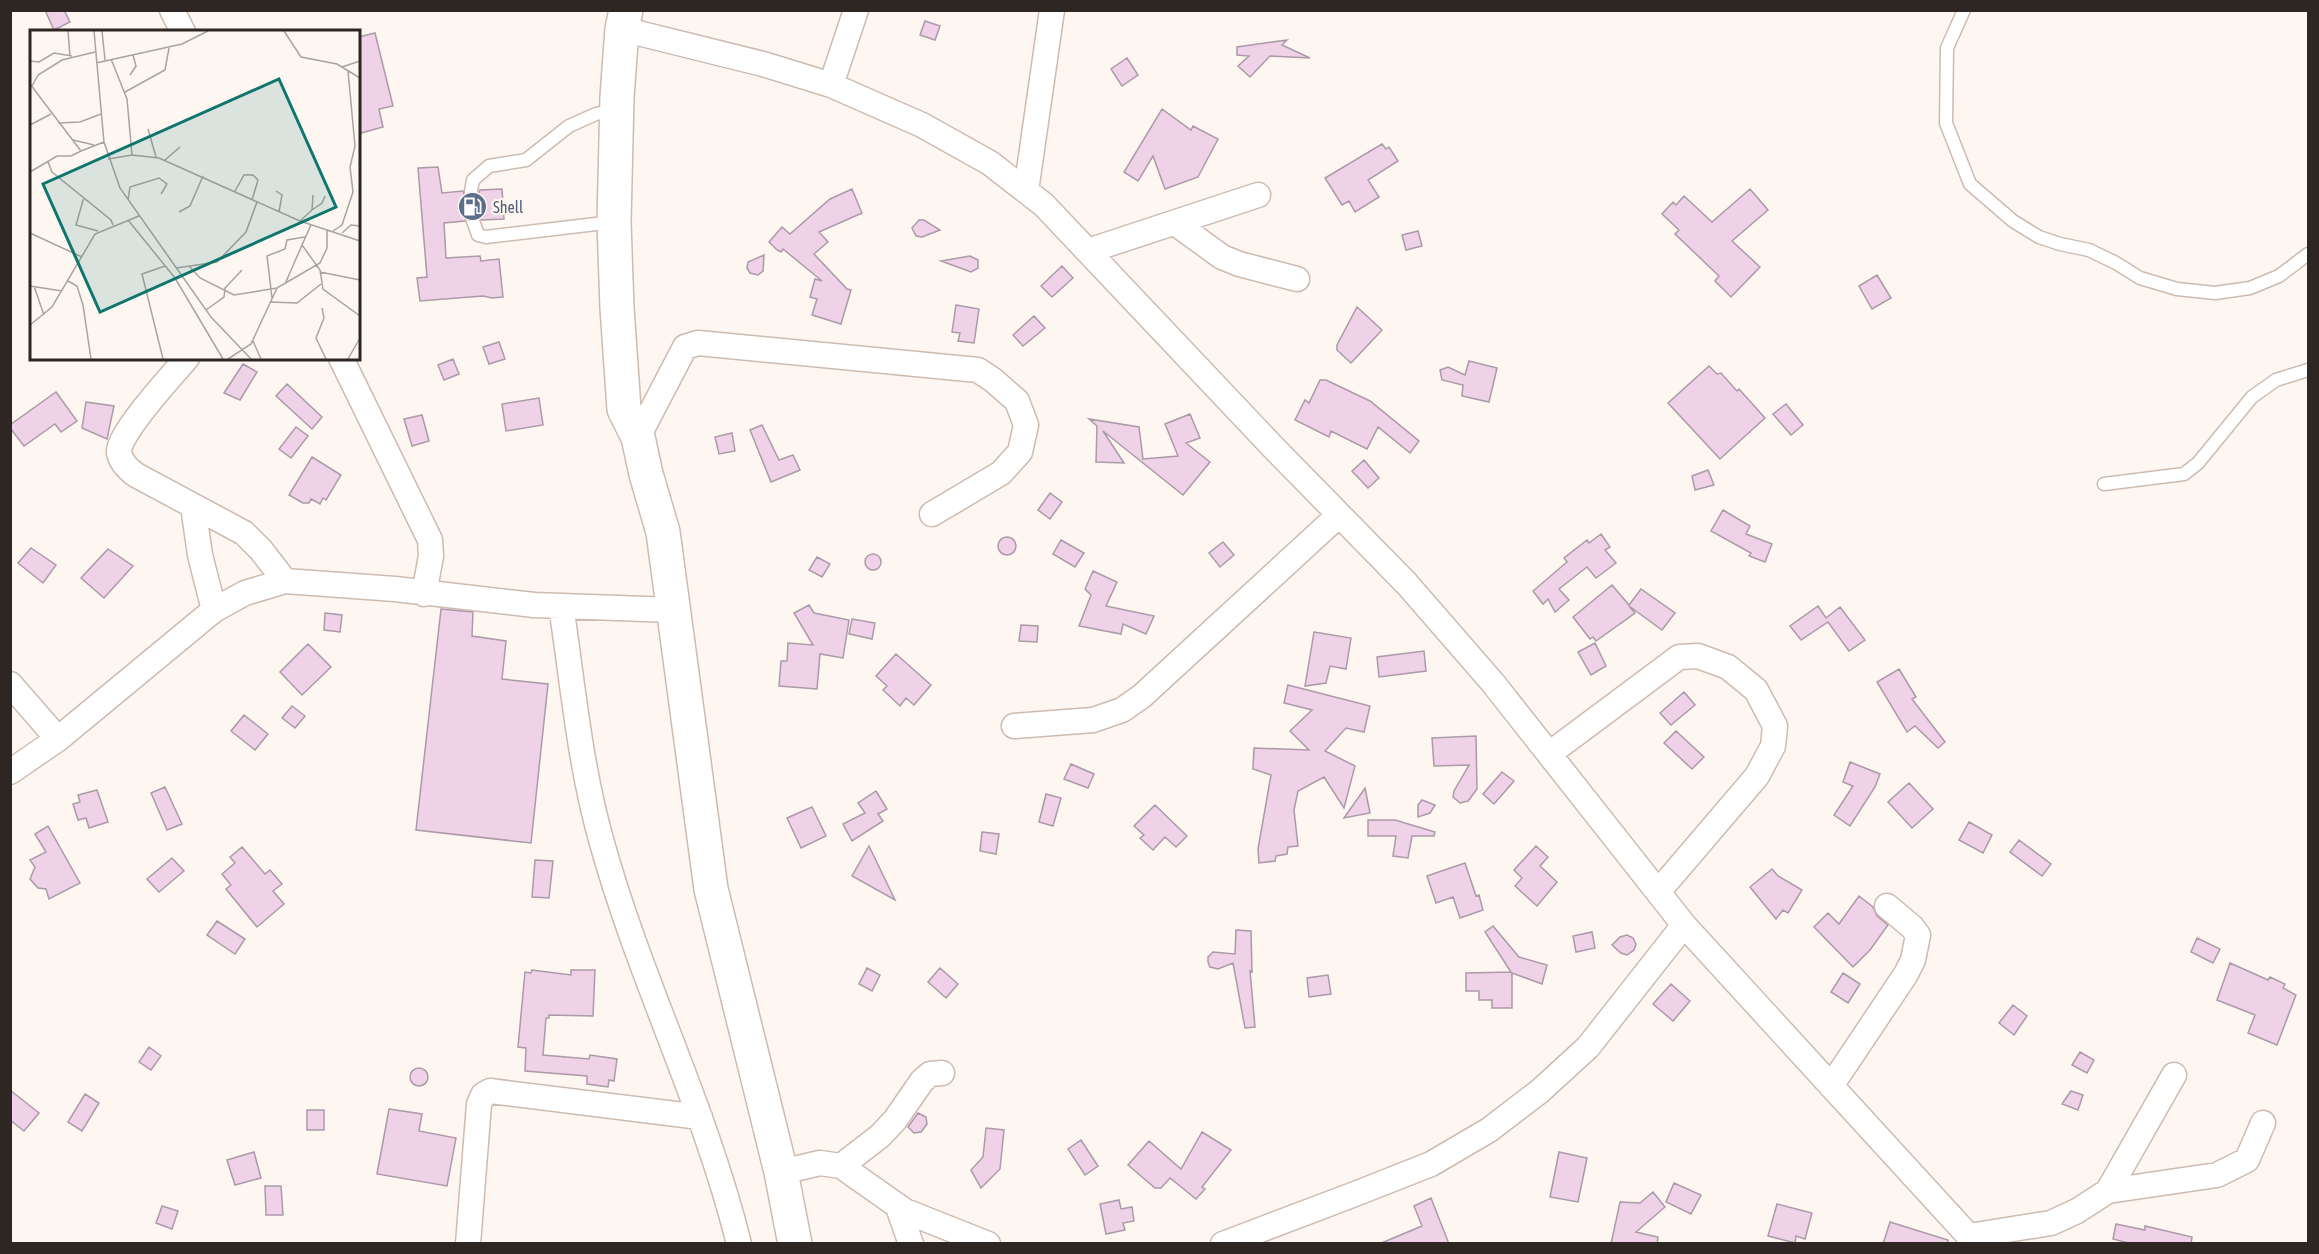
<svg xmlns="http://www.w3.org/2000/svg" width="2319" height="1254" viewBox="0 0 2319 1254" font-family="'Asap Condensed',sans-serif">
<rect width="100%" height="100%" fill="#fef6f1"/>
<!-- building -->
<path fill="#efd1e8" stroke="#ab9aa7" stroke-width="1.5" d="M45 10H64L70 22 54 30Z
M925 21 940 26 935 40 920 35Z
M375 33 393 106 379 109 383 127 361 133 358 124V37Z
M1287 40 1282 45 1310 58 1270 56 1250 77 1238 66 1249 56 1237 55V47Z
M1127 58 1138 75 1122 86 1111 69Z
M1162 109 1191 130 1193 126 1218 139 1198 177 1165 189 1153 156 1138 181 1124 172Z
M1382 144 1386 149 1389 147 1398 161 1368 180 1379 197 1355 212 1349 201 1342 205 1325 178Z
M438 167 442 193 463 191 465 197 470 199 477 197 480 190 502 189 504 219 481 220 479 215 474 213 467 215 465 221 444 223 446 258 480 256 481 261 499 259 503 297 492 298 483 296 420 301 417 278 427 277 418 168Z
M852 189 862 213 819 232 828 242 814 254 847 289 851 290 841 324 812 315 817 299 810 297 815 279 822 281 783 249 781 252 777 250 769 242 782 227 790 234 830 199Z
M1750 189 1768 210 1732 241 1760 267 1731 297 1715 281 1719 276 1675 234 1679 230 1662 214 1673 202 1676 205 1684 196 1712 222Z
M919 220H924L940 230 922 237 916 236 912 228Z
M1418 231 1422 246 1406 250 1402 235Z
M764 255 763 271 758 275 750 273 747 268 748 262Z
M970 256 978 260V268L971 272 941 261Z
M1062 266 1073 278 1052 297 1041 286Z
M1877 275 1891 298 1872 309 1859 286Z
M956 305 979 309 974 343 958 341 960 333 952 332Z
M1357 307 1382 330 1351 363 1337 350V345Z
M1034 316 1045 328 1023 346 1013 335Z
M499 342 505 359 489 364 483 347Z
M453 359 459 374 444 380 438 365Z
M1469 361 1497 368 1489 402 1462 396 1463 385 1442 380 1440 370 1448 367 1465 375Z
M243 364 257 372 240 400 224 393Z
M1709 366 1717 374 1721 373 1737 391 1739 389 1765 418 1720 459 1668 403Z
M1320 380H1326L1370 401 1419 441 1410 453 1378 427 1367 449 1331 431 1329 437 1295 420 1305 400 1309 403Z
M287 384 322 417 312 429 276 396Z
M56 392 77 421 61 432 55 424 24 446 10 428V425Z
M539 398 543 425 506 431 502 404Z
M86 402 114 406 107 439 82 428Z
M1786 404 1803 425 1791 435 1773 414Z
M1190 414 1200 438 1186 443 1210 462 1183 495 1103 431 1124 463 1096 462 1097 426 1089 419 1139 427 1143 459 1178 456 1165 424Z
M422 415 429 441 412 446 404 419Z
M762 425 779 460 793 455 800 470 771 482 750 430Z
M296 427 308 436 291 458 279 449Z
M732 433 735 451 719 454 715 437Z
M312 457 341 475 326 500 323 498 320 504 311 499 309 503H303L289 495Z
M1364 460 1379 478 1368 488 1352 471Z
M1708 470 1714 485 1695 490 1692 476Z
M1050 493 1062 502 1050 519 1038 510Z
M1723 510 1750 526 1746 534 1772 544 1765 562 1749 556 1751 553 1711 531Z
M1601 534 1610 547 1605 550 1616 563 1596 578 1587 567 1559 589 1569 600 1555 612 1548 599 1543 604 1533 591 1567 562 1564 558 1587 540 1589 543Z
M998 546a9 9 0 1 1 18 0a9 9 0 1 1-18 0Z
M1061 540 1084 553 1075 567 1053 554Z
M1223 542 1234 555 1220 567 1209 553Z
M31 548 56 565 43 583 18 563Z
M108 549 133 566 104 598 81 578Z
M865 562a8 8 0 1 1 16 0a8 8 0 1 1-16 0Z
M817 557 830 564 822 577 809 570Z
M1093 571 1117 582 1106 606 1154 616 1146 634 1123 624 1121 634 1079 626 1091 595 1085 589Z
M1612 585 1629 605 1641 589 1675 613 1662 630 1629 606 1635 613 1596 641 1593 637 1590 639 1573 617Z
M809 605 814 613 849 620 843 658 820 654 817 689 779 686 781 661H787L788 643 813 645 794 613Z
M1818 606 1826 618 1840 607 1865 640 1849 651 1828 622 1801 640 1790 626Z
M441 609 473 612 472 636 506 641 502 679 548 684 531 843 416 830Z
M325 613 342 615 340 632 324 630Z
M852 619 875 623 872 639 849 634Z
M1021 625 1038 626 1037 642 1019 641Z
M1314 632 1351 638 1346 669 1330 666 1326 683 1305 686Z
M1595 643 1606 666 1591 675 1578 652Z
M308 644 331 667 302 695 280 672Z
M1424 651 1426 671 1379 677 1377 657Z
M896 654 931 685 914 705 906 698 900 706 883 690 887 686 876 676Z
M1899 669 1916 697 1912 699 1945 742 1938 748 1915 726 1907 732 1877 682Z
M1288 685 1370 706 1364 732 1346 728 1325 751 1355 766 1344 808 1324 777 1298 791 1294 810 1298 846 1288 847 1287 854 1276 856 1275 861 1259 863 1258 849 1271 775 1253 769 1254 748 1309 750 1290 731 1312 710 1284 703Z
M1684 692 1695 705 1671 725 1660 713Z
M292 706 305 716 295 728 282 718Z
M244 715 268 734 255 750 231 731Z
M1676 731 1704 757 1692 769 1664 743Z
M1476 736 1477 789 1468 801 1460 803 1453 797 1454 791 1469 765 1434 766 1432 738Z
M1850 762 1880 774 1875 787 1850 826 1834 815 1853 786 1843 782Z
M1071 764 1094 774 1088 788 1064 779Z
M1502 772 1514 781 1494 804 1483 794Z
M1909 783 1933 809 1912 828 1888 802Z
M165 787 182 824 167 830 151 793Z
M1365 788 1370 813 1344 818Z
M97 790 108 822 89 828 86 818 78 820 73 804 80 802 78 795Z
M876 791 887 809 878 814 883 821 852 841 843 824 865 813 858 803Z
M1046 794 1061 798 1053 826 1039 822Z
M1422 800 1435 805 1430 813 1418 817V805Z
M1155 805 1187 836 1176 847 1165 837 1153 850 1140 838 1144 835 1134 826Z
M812 807 826 836 801 848 787 818Z
M1368 820H1395L1435 832 1434 836H1412L1408 858 1393 856 1396 836H1368Z
M1969 822 1992 835 1983 853 1959 840Z
M48 826 80 883 49 899 46 889 38 888 30 879 35 867 30 860 46 852 35 834Z
M982 832 999 834 996 854 980 851Z
M2019 840 2051 864 2042 876 2010 852Z
M869 846 895 900 852 876Z
M1536 846 1548 857 1540 866 1557 882 1537 906 1515 886 1522 878 1514 870Z
M242 847 265 874 270 870 282 884 273 891 284 904 257 927 226 889 231 885 222 874 235 863 230 857Z
M172 858 184 871 159 892 147 879Z
M535 860 553 861 549 898 532 897Z
M1465 863 1476 896 1479 895 1483 910 1460 918 1453 897 1436 903 1427 876Z
M1772 869 1778 876 1802 890 1788 913 1783 910 1776 919 1750 887Z
M1859 896 1873 907 1877 916 1888 925 1870 950 1853 967 1814 927 1828 913 1839 924Z
M217 921 245 939 235 954 207 935Z
M1493 926 1519 957 1547 965 1542 984 1512 973V1008H1492V1000H1479V991H1466V973L1511 972 1485 932Z
M1236 930 1251 931 1252 972 1250 971 1255 1027 1245 1028 1233 963 1218 969 1210 967 1208 962V957L1213 952 1235 954Z
M1592 932 1595 948 1576 952 1573 936Z
M1627 935 1633 938 1636 944 1634 950 1627 955 1621 953 1612 945 1620 937Z
M2197 938 2220 949 2213 963 2191 952Z
M2230 963 2268 980 2270 977 2285 984 2283 988 2296 995 2277 1045 2248 1033 2255 1015 2217 1000Z
M867 968 880 975 872 991 859 984Z
M940 968 958 984 946 998 928 982Z
M532 970 571 975V970H595L593 1016 549 1015V1018H546L543 1055 589 1059 590 1055 617 1059 614 1081 609 1080 608 1087 587 1084V1076L525 1071 526 1048 518 1047 525 972 531 973Z
M1843 973 1860 984 1848 1003 1831 992Z
M1328 975 1331 994 1309 997 1307 978Z
M1671 984 1690 1001 1673 1021 1653 1004Z
M2013 1005 2027 1016 2014 1035 1999 1023Z
M149 1047 161 1056 151 1070 139 1062Z
M2080 1052 2094 1060 2087 1073 2072 1065Z
M410 1077a9 9 0 1 1 18 0a9 9 0 1 1-18 0Z
M10 1090 39 1113 24 1131 10 1120Z
M2071 1091 2083 1095 2078 1110 2062 1104Z
M85 1094 99 1103 82 1131 68 1122Z
M389 1109 422 1114 419 1131 456 1138 447 1186 377 1174Z
M307 1110H324V1130H307Z
M918 1113 926 1117 927 1124 921 1132 914 1133 908 1127Z
M986 1128 1004 1130 1000 1169 981 1188 971 1170 983 1157Z
M1202 1132 1231 1150 1202 1187 1205 1189 1196 1199 1170 1178 1161 1188H1155L1128 1165 1149 1141 1181 1169Z
M1081 1140 1098 1166 1085 1175 1068 1149Z
M254 1152 261 1178 235 1185 227 1160Z
M1559 1152 1587 1158 1578 1202 1550 1197Z
M1674 1183 1701 1195 1691 1214 1666 1202Z
M265 1186H281L283 1215H266Z
M1653 1192 1665 1207 1636 1232 1658 1237 1657 1244H1611L1620 1202 1640 1203Z
M1431 1198 1449 1244H1379L1422 1226 1414 1206Z
M1119 1200 1121 1209 1132 1207 1134 1221 1123 1223 1125 1230 1106 1234 1100 1204Z
M1777 1204 1812 1213 1805 1239 1796 1236 1795 1243 1768 1236Z
M162 1206 178 1211 172 1229 156 1223Z
M1890 1222 1948 1240V1244H1883Z
M2116 1224 2145 1230V1226L2192 1237 2191 1244H2132L2113 1239Z"/>
<g fill="none" stroke-linecap="round" stroke-linejoin="round">
<defs>
<path id="service" d="M1964 10 1947 48 1946 123 1970 184 2013 221 2039 237 2060 244 2089 250 2116 263 2140 278 2177 289 2215 293 2250 288 2279 276 2308 254
M471 191 473 180 489 166 526 160 569 126 596 114 614 110
M473 221 478 235 486 237 613 222
M2104 484 2184 474 2198 463 2252 397 2276 380 2308 370"/>
<path id="minor" d="M172 10 183 32
M622 29 763 64 831 85 922 125 990 163 1044 205 1271 445 1407 584 1493 683 1684 925 1976 1244
M831 85 856 10
M1026 191 1052 10
M1175 223 1222 257 1239 264 1297 279
M1088 251 1258 195
M187 358C174 373 116 436 119 453 121 462 129 470 136 475L244 533 261 550 285 581
M341 358 430 540 431 556 424 594
M638 437 685 347 698 343 978 370 993 380 1017 401 1026 425 1020 452 1001 473 932 514
M193 506 200 555 214 610
M561 606C573 685 580 767 602 843 640 980 705 1106 739 1244
M10 684 58 739
M1014 726 1093 720 1122 710 1142 696 1339 515
M1549 754 1679 657 1698 656 1728 667 1756 690 1775 726 1773 746 1757 776 1658 892
M10 772 58 739 214 610 245 593 285 581 395 589 534 605 673 610
M1831 1086 1906 974 1913 960 1918 935 1912 927 1887 906
M841 1166 880 1136 895 1120 922 1081 930 1074 942 1073
M781 1172 820 1163 841 1166 905 1211 988 1244
M2108 1191 2217 1175 2247 1160 2263 1123
M898 1207 911 1244
M1969 1236 2051 1223 2077 1211 2108 1191 2174 1075
M468 1244 479 1104 483 1095 490 1091 700 1117
M1223 1244 1355 1194 1431 1164 1489 1130 1540 1091 1588 1047 1684 925"/>
<path id="primary" d="M626 10 622 29 617 97 614 222 617 308 624 409 638 437 646 474 663 532 711 889 781 1172 795 1244"/>
</defs>
<!-- service casing -->
<use href="#service" stroke="#cebbaf" stroke-width="15"/>
<!-- minor casing -->
<use href="#minor" stroke="#cebbaf" stroke-width="27"/>
<!-- primary casing -->
<use href="#primary" stroke="#cebbaf" stroke-width="36"/>
<!-- service -->
<use href="#service" stroke="#fff" stroke-width="12"/>
<!-- minor -->
<use href="#minor" stroke="#fff" stroke-width="24"/>
<!-- primary -->
<use href="#primary" stroke="#fff" stroke-width="33"/>
</g>
<!-- icons -->
<defs>
<symbol id="fuel-disc" viewBox="-11 -11 22 22"><circle r="9.5" fill="#5c6f8a" stroke="#fef6f1"/><path d="M-5.5-6h7V0h2V4h1.3V-2.5L3-4.5l.8-.8L6-3V5H2.5V1h-1V6h-7ZM-4.2-4.7v3.2H.2V-4.7Z" fill="#fff"/></symbol>
</defs>
<g fill-rule="evenodd">
<use href="#fuel-disc" x="456" y="190" width="33" height="33"/>
</g>
<g text-anchor="middle" stroke-width="4.5" stroke-linejoin="round" paint-order="stroke">
<!-- service labels -->
<g font-size="16" fill="#4e5e75" stroke="#fef6f1" text-anchor="start">
<text x="493" y="213">Shell</text>
</g>
</g>
<!-- overview -->
<g transform="translate(30 30)">
<rect width="330" height="330" fill="#fef6f1"/>
<path fill="none" stroke="#aba39e" stroke-width="1.5" d="M38 1 40 26M64 1 74 112 90 158 181 287 221 329M72 1 75 30M254 1 271 27 307 34 330 48M81 29 97 69 102 125M0 31 9 32 24 23 42 26M66 33 152 14 178 1M312 37 330 31M100 45 106 36 103 25M0 54 51 121 74 112M2 56 8 45 32 30 65 22M95 62 135 40 139 18M28 93 50 92 71 84M0 95 21 84M118 99 126 127M43 110 64 115M78 129 102 125 129 128 270 191 330 211M135 130 150 117M18 132 22 142 81 190 83 195M0 142 27 126H41L51 121M205 161 214 145H223L228 150 222 170M246 161 252 165 249 182M54 167 46 195 68 201M98 170 100 157 129 148 137 154 131 164M282 180 292 173 295 166M149 182 160 176 173 146M98 190 145 248 193 329M270 191 282 180 283 165M281 195 272 215 290 240 293 259 330 286M303 201 312 195 323 162 320 137 325 116 318 41M0 203 52 227M312 203 321 195 330 196M159 236 170 248 204 265 247 258 290 233 297 218V200M146 238 187 232 216 202 227 172M290 242 330 250M38 251 47 256 53 275 61 329M255 254 272 215M0 256 32 261M4 256 14 285M242 268 237 226 255 219 257 210 275 207M240 272 267 273 291 254M292 278 294 288 286 308 296 329M176 280 194 267 195 258 212 240M0 295 22 277 65 204 109 186M223 311 231 329M133 329 112 244 135 236M198 329 221 314 247 258M318 329 330 308"/>
<path fill="#0f766e" fill-opacity="0.15" stroke="#0f766e" stroke-width="3" d="M249 49 306 177 70 282 13 154Z"/>
<rect width="330" height="330" fill="none" stroke="#2e2622" stroke-width="3"/>
</g>
<!-- border -->
<rect width="2319" height="1254" fill="none" stroke="#2e2622" stroke-width="24"/>
</svg>
